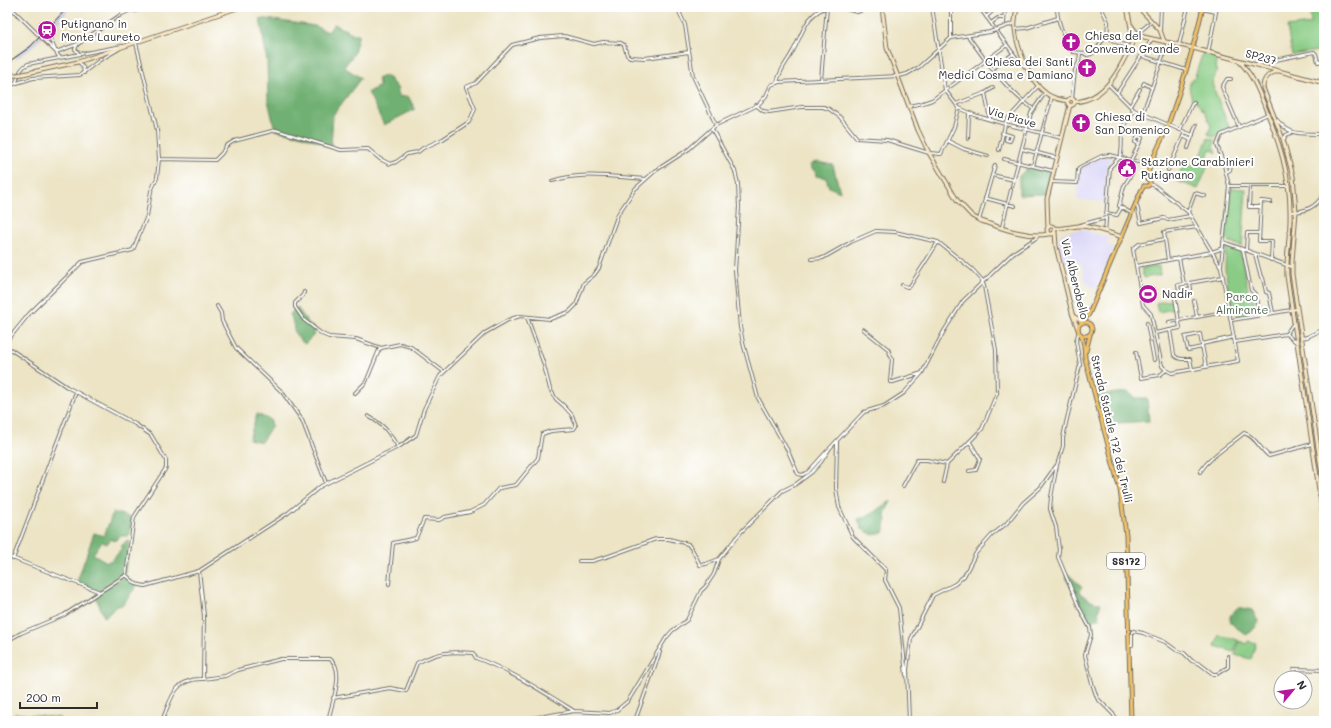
<svg xmlns="http://www.w3.org/2000/svg" width="1331" height="728" viewBox="0 0 1331 728" font-family="Mali,sans-serif">
<rect width="100%" height="100%" fill="#fff"/>
<filter id="ink" filterUnits="userSpaceOnUse"><feTurbulence type="fractalNoise" baseFrequency=".025" numOctaves="2"/><feDisplacementMap in="SourceGraphic" scale="8" xChannelSelector="R" yChannelSelector="G"/><feConvolveMatrix kernelMatrix="1 2 1 2 8 2 1 2 1" color-interpolation-filters="sRGB"/></filter>
<filter id="wash" filterUnits="userSpaceOnUse"><feTurbulence type="fractalNoise" baseFrequency=".012" numOctaves="4" result="noise"/><feDisplacementMap in="SourceGraphic" scale="16" xChannelSelector="R" yChannelSelector="G"/><feGaussianBlur stdDeviation="0.9" result="paint"/><feColorMatrix in="noise" values="0 0 0 0 0 0 0 0 0 0 0 0 0 0 0 0 0 1.4 0 .05"/><feComposite in="paint" operator="in"/></filter>
<g filter="url(#wash)">
<rect width="100%" height="100%" fill="#ece4c5"/>
<!-- built -->
<path fill="#dad6f7" d="M1102 157H1108L1111 160 1107 166 1106 202 1077 200 1079 170 1083 166Z
M1083 229 1093 233 1109 237 1106 244 1114 247 1096 289 1085 282 1081 262 1073 263 1071 261 1063 263 1059 245V238L1062 233Z"/>
<!-- industrial -->
<path fill="#c0c2dd" d="M66 7H71L53 27V28L46 38 42 37 29 50 16 59 14 57 38 37Z"/>
<!-- green -->
<path fill="#8acc85" stroke="#5a7c58" d="M1324 11V60L1319 61 1318 51 1292 55 1287 27 1311 24 1310 12Z
M1203 52 1218 57 1216 69 1217 70 1212 84 1229 127 1219 133 1215 137 1208 134 1211 126 1206 114 1196 101 1192 100C1190 91 1186 85 1195 76Z
M1208 138 1215 140 1214 146 1217 153 1210 149 1206 160 1209 163 1198 189 1177 181 1184 162 1197 166Z
M1233 188 1246 189 1242 247 1228 241 1225 238 1229 190Z
M1226 245 1240 251 1249 294 1253 296 1257 313C1248 315 1239 318 1232 310L1225 269Z
M1159 266 1160 275 1144 278 1141 269Z
M1172 300 1174 309 1158 312 1156 303Z
M1219 635 1238 640 1234 652 1215 646Z
M1239 641 1247 644 1248 641 1256 643 1251 659 1235 655Z"/>
<!-- forest -->
<path fill="#6fb072" stroke="#4d6e4e" d="M260 18 315 26 328 32 334 24 354 34H359L353 55 344 67 361 78 333 115 331 146 303 136 275 130 268 100 267 61Z
M386 75 398 89 397 90 400 97 408 96 415 109 384 125 368 92 380 86 377 79Z
M818 162 833 165 840 192 829 187 826 178 816 176 815 171 811 168 810 165 813 163Z
M1029 166 1050 172 1047 194 1019 195V176Z
M297 307 308 323 316 330 313 336 305 344C291 335 296 328 290 314Z
M1128 392 1135 398H1147L1149 421 1103 424 1096 395Z
M257 414 270 420 272 425 261 442 249 439Z
M891 501 885 514 886 522 883 533 873 535 862 529 858 519 866 517Z
M113 512 132 518 129 536H121L114 541 111 539 108 543 106 544 102 541 93 554 107 562 112 560 122 549V545L127 540 129 541 125 573 99 591 77 582 94 533 104 536Z
M1068 574 1082 587 1079 592C1085 597 1093 604 1101 603L1098 612 1100 619H1095L1091 623 1088 622 1065 575Z
M123 578 127 579 137 585 123 605H122C110 607 113 614 104 617L95 595Z
M1237 608H1243L1245 610 1247 609 1252 610 1259 623 1251 632 1246 635C1240 628 1229 627 1230 616Z
M15 713 60 718 57 721H13L14 714Z"/>
</g>
<g filter="url(#ink)">
<g fill="none" stroke-linecap="round" stroke-linejoin="round">
<defs>
<path id="street" d="M10 7 56 52 59 57
M129 7 131 10 136 11 141 7
M677 7 685 25 693 76 716 125
M838 7 857 12 871 7
M932 7 945 90 959 108 977 116 1005 124 1062 138
M979 7 1018 60 1026 68
M1057 7C1057 23 1065 39 1073 52L1084 53 1087 55C1100 53 1096 44 1107 36
M1101 7 1108 22 1107 36
M1194 7 1216 12
M123 13 126 7
M986 17 997 7
M991 23 998 18H1004
M1004 24 1005 7
M1015 29 1026 28 1058 18
M1160 30 1161 7
M1138 33 1151 22
M49 36 56 52 78 44 122 14 131 10
M968 36C987 63 1006 89 1033 109
M1107 36C1113 42 1122 44 1130 47
M951 38V7
M77 45 75 49 79 54
M1179 45 1188 7
M1208 53 1217 7
M1142 56 1186 70
M79 62 83 67 84 73
M1256 64 1314 52 1316 54 1318 62 1324 61
M992 69 1013 54
M1231 79H1227L1222 87 1239 127
M821 80 827 7
M16 82C19 74 20 68 28 64L122 46
M777 83C780 68 787 63 793 51 803 33 806 13 828 7
M1109 85 1134 110 1185 132 1168 170
M1143 85 1144 83 1152 88
M7 86 33 78 80 75 100 60 119 49
M985 93 990 119
M1117 93 1152 39
M1072 98 1075 70 1079 62 1080 53
M956 104 985 93 993 88
M756 105 763 111 769 112 802 107H823L829 109 840 117 857 138 887 140 929 153 941 154 954 127 959 108
M909 106 923 103 932 100 1007 45
M1130 106 1140 89
M1047 114 1052 97
M1142 115 1168 42
M1277 120C1291 136 1299 133 1319 134L1323 139 1324 176
M712 129 735 171 738 184 739 207 735 270 740 327 743 343 758 398 788 451 798 474 802 475 808 472 828 450
M1180 130 1192 104 1194 103
M1185 132 1193 135
M1002 133 1012 136 1010 141 1006 140 1007 135
M1183 136 1191 140
M968 139 969 113
M1284 139 1286 135 1291 133
M948 141 964 149 988 156
M1188 148 1196 125
M1022 149 1057 158
M999 150 1006 121 1038 86
M1120 157C1123 149 1121 140 1122 131 1124 123 1129 117 1134 110
M159 159 215 160 222 153 226 146 234 141 276 130 341 150 368 149 380 159 390 164 396 162 407 154 418 152 423 148 443 139 469 122 475 109 466 87 476 83 512 45 540 38 564 36 594 44 603 42 621 43 624 45 627 55 630 57 645 58 689 52
M1004 159 1053 171
M1131 160 1142 138 1138 136 1135 142 1139 144
M1222 160H1229L1231 164 1230 170 1226 172
M1033 166 1046 117
M992 175 1014 180
M552 181C581 171 615 177 646 179
M1052 182 1077 183 1078 170 1080 167 1102 156 1109 155 1151 165
M1150 184 1155 186 1188 212 1221 267 1238 361 1172 373 1166 370 1162 366 1151 314 1143 305 1133 249 1139 244 1165 239
M1012 186 1031 113 1045 93
M1229 186H1288
M1250 186 1249 207H1260
M985 198 1015 206
M1271 202 1261 201 1259 241H1272L1271 260
M1135 204 1137 206 1141 223 1164 218 1168 220 1190 216
M1188 212 1195 193 1205 196
M1290 212C1306 212 1316 207 1324 194
M1106 213 1117 215 1121 208
M1131 213 1119 206 1124 186 1132 173
M979 220 995 165
M1080 225 1106 218
M1002 227 1011 190
M1105 232 1110 167 1120 157
M1223 242 1292 267
M1243 250 1251 290 1255 294 1260 316
M1246 250 1247 233H1259
M1255 254 1261 277 1263 278 1266 292 1269 293 1273 313
M1179 258 1184 284
M811 259 823 258 851 242 876 231 895 232 938 242 972 269 983 281 982 282 984 286 996 350 997 393 982 429 947 464 927 460H917L903 486
M1168 260 1164 232 1197 227
M1221 265 1229 186 1224 165 1217 145 1221 135 1268 114
M1136 266 1212 252 1223 248
M1190 283 1191 289 1179 291 1178 285 1223 277
M902 285 907 287 910 286 938 242
M304 292 303 295 295 303V307L304 320 322 334 329 337 356 339 381 348 400 344 411 347 444 372
M1194 301 1197 317
M217 306 221 313 222 321 236 348 282 392 302 420 326 483
M1232 320 1297 309
M1169 322 1230 311
M1147 323 1154 360
M1293 324 1286 334 1296 342
M863 329 888 349 892 359 890 382H893L922 373
M1170 330 1174 355C1178 360 1184 359 1190 359L1192 369
M1079 331 1076 341 1080 365 1066 423 1063 438V446L1057 465 1051 497 1050 509 1056 527 1059 550 1058 557 1079 607 1090 628 1091 635 1085 655 1091 680 1097 698 1113 714 1117 721
M1155 333 1180 328 1175 298
M1301 338 1307 337 1324 329
M7 341 29 314 82 262 133 250 147 216 151 191 157 178 159 159 157 130 136 43
M1235 342 1286 334
M1202 344 1234 337
M7 347 67 387 135 424 151 435 166 460V468L134 517 126 575 136 584 145 586 199 571 288 513 321 486 400 446 416 435 424 409 440 376 485 333 508 320 520 316 550 319 569 312 576 305 584 283 594 275 599 268 618 214 635 189 655 171 689 149 716 125 758 105 766 96 771 85 779 82 899 76 907 74 919 67 951 38 990 32 1015 23
M1202 347 1188 350 1185 337 1200 334C1202 345 1204 356 1206 367
M1136 352 1141 378 1160 375 1166 370
M355 393 366 382 379 350 381 348
M368 416C385 426 388 431 398 447
M837 442 836 488 839 507 853 537 886 570 885 580 899 608 906 675
M969 471 976 470 980 459 970 442
M1200 472C1211 455 1229 446 1244 433 1255 436 1260 449 1269 456L1312 444
M943 482 947 464
M7 556 100 592
M13 559 76 392
M579 561H592L609 556 656 539H669L688 544 693 551 700 565 706 564 719 559
M389 584 393 543 416 538 424 519 439 520 445 517 470 512 484 505 499 488 516 485 538 458 542 434 551 431 574 429 576 426 572 415 564 406 556 399 550 389 543 362 527 317
M7 641 21 633 64 615 126 575
M1129 645H1132V632L1133 631 1143 633 1165 642 1176 650 1184 653 1192 661 1200 664 1213 674H1217L1228 667V656
M1293 678 1294 669 1324 670
M203 679 225 676 238 670 281 659H330C346 670 331 705 328 721
M333 698 390 688 406 691 417 663C438 652 450 651 473 653L476 658C511 671 542 691 574 711
M636 718 658 721
M162 721C171 699 174 678 203 679L204 616 199 571
M525 721 533 718 574 711 610 713 617 710 628 701 666 638 672 631 687 620 701 591 706 586 714 574 719 559 741 532 782 491 796 484 812 472 821 462 830 448 864 412 884 406 904 393 922 373 944 331 963 301 1013 253 1036 238 1037 236
M638 721 636 718 660 652
M909 721 907 669 911 639 933 595 955 584 964 576 976 553 992 535 1006 524 1023 503 1040 488 1056 466"/>
<path id="secondary" d="M882 7 887 48 918 130 929 153 957 200 972 216 979 220C1001 228 1026 238 1049 234
M1017 7C1016 14 1014 22 1015 29 1017 48 1030 83 1047 94 1053 98 1061 100 1068 101
M1127 7 1132 33
M1138 7 1160 30 1164 41
M1131 25 1136 32 1144 37 1193 48 1324 83
M1132 33V37L1135 39 1138 38 1139 34
M1238 60C1253 75 1258 89 1265 107 1279 141 1290 175 1290 211 1291 233 1286 254 1287 276L1324 523
M1277 71C1269 74 1263 78 1263 88L1283 139 1293 176 1296 212 1292 261V274L1324 488
M23 74 78 62 240 7
M7 76 16 75
M1067.5 102a3.5 3.5 0 1 1 7 0a3.5 3.5 0 1 1-7 0Z
M1075 102C1108 99 1121 66 1134 39
M1047 230a4 4 0 1 1 8 0a4 4 0 1 1-8 0Z
M1048 228 1047 199 1070 105
M1055 228C1064 230 1071 226 1080 226 1092 226 1110 233 1122 237
M1055 232 1056 246 1072 313 1078 329
M1075 317 1081 321"/>
<path id="primary" d="M1147 179C1149 161 1162 142 1168 125 1182 86 1194 47 1203 7
M1144 186H1148L1150 184V181L1147 179
M1078 329a7 7 0 1 1 14 0a7 7 0 1 1-14 0Z
M1082 323 1089 314 1141 191 1144 186
M1081 334 1084 345 1085 358 1120 490 1126 535 1131 721
M1086 351 1090 335"/>
</defs>
<!-- street casing -->
<use href="#street" stroke="#6f6c61" stroke-width="4"/>
<!-- secondary casing -->
<use href="#secondary" stroke="#6f6c61" stroke-width="5"/>
<!-- primary casing -->
<use href="#primary" stroke="#6f6c61" stroke-width="5"/>
<!-- street -->
<use href="#street" stroke="#fff" stroke-width="2"/>
<!-- secondary -->
<use href="#secondary" stroke="#fae7c3" stroke-width="3"/>
<!-- primary -->
<use href="#primary" stroke="#f2c26a" stroke-width="3"/>
<!-- rail -->
<path stroke="#2b2b2b" stroke-width="1" d="M7 63 30 47 68 7"/>
<defs>
<path id="secondary-bridge" d="M16 75 23 74"/>
</defs>
<!-- secondary-bridge casing -->
<use href="#secondary-bridge" stroke="#6f6c61" stroke-width="5" stroke-linecap="butt"/>
<!-- secondary-bridge -->
<use href="#secondary-bridge" stroke="#fae7c3" stroke-width="3"/>
</g>
</g>
<!-- icons -->
<defs>
<symbol id="station-disc" viewBox="-11 -11 22 22"><circle r="9.5" fill="#b5179e" stroke="#fff"/><path d="M-3-6H3Q5-6 5-4V2Q5 4 3 4L4.5 6H3L1.5 4h-3L-3 6H-4.5L-3 4Q-5 4-5 2V-4Q-5-6-3-6ZM-3.5-4v3h7v-3ZM-3.5 1v1.5H-2V1ZM2 1v1.5H3.5V1Z" fill="#fff"/></symbol>
<symbol id="church-disc" viewBox="-11 -11 22 22"><circle r="9.5" fill="#b5179e" stroke="#fff"/><path d="M-1.2-6h2.4v3.5h3.3v2.4h-3.3V6h-2.4V-.1h-3.3v-2.4h3.3Z" fill="#fff"/></symbol>
<symbol id="civic-disc" viewBox="-11 -11 22 22"><circle r="9.5" fill="#b5179e" stroke="#fff"/><path d="M-.6-6.5H3V-4.5H.6V-3L4-1V1h2V6H-6V1h2V-1L-.6-3ZM-1.2 2.5V6h2.4V2.5Z" fill="#fff"/></symbol>
<symbol id="stadium-disc" viewBox="-11 -11 22 22"><circle r="9.5" fill="#b5179e" stroke="#fff"/><path d="M0-5a6.5 5 0 1 0 0 10a6.5 5 0 1 0 0-10ZM-3.5-1.8h7v3.6h-7Z" fill="#fff"/></symbol>
</defs>
<g fill-rule="evenodd">
<use href="#station-disc" x="36" y="19" width="22" height="22"/>
<use href="#church-disc" x="1060" y="31" width="22" height="22"/>
<use href="#church-disc" x="1076" y="57" width="22" height="22"/>
<use href="#church-disc" x="1070" y="112" width="22" height="22"/>
<use href="#civic-disc" x="1116" y="157" width="22" height="22"/>
<use href="#stadium-disc" x="1137" y="283" width="22" height="22"/>
</g>
<g text-anchor="middle" stroke-width="4" stroke-linejoin="round" paint-order="stroke">
<!-- shield labels -->
<rect fill="#fff" stroke="#6b6b6b" stroke-width="1" x="1107" y="553" width="38" height="16" rx="3"/>
<g font-size="10" font-weight="bold" fill="#2b2b2b">
<text x="1126" y="565">SS172</text>
</g>
<!-- poi labels -->
<g font-size="11" fill="#2b2b2b" stroke="#fff" text-anchor="start">
<text x="61" y="28">Putignano in<tspan x="61" dy="13">Monte Laureto</tspan></text>
<text x="1085" y="40">Chiesa del<tspan x="1085" dy="13">Convento Grande</tspan></text>
<text x="1073" y="66" text-anchor="end">Chiesa dei Santi<tspan x="1073" dy="13">Medici Cosma e Damiano</tspan></text>
<text x="1095" y="121">Chiesa di<tspan x="1095" dy="13">San Domenico</tspan></text>
<text x="1141" y="166">Stazione Carabinieri<tspan x="1141" dy="13">Putignano</tspan></text>
<text x="1162" y="298">Nadir</text>
</g>
<!-- street labels -->
<g font-size="11" fill="#2b2b2b" stroke="#fff">
<text transform="translate(1261 57) rotate(15)" y="4">SP237</text>
<text transform="translate(1012 117) rotate(16)" y="4">Via Piave</text>
<text transform="translate(1075 279) rotate(76)" y="4">Via Alberobello</text>
<text transform="translate(1112 429) rotate(77)" y="4">Strada Statale 172 dei Trulli</text>
</g>
<!-- park labels -->
<g font-size="11" fill="#4c634a" stroke="#fff">
<text x="1242" y="301">Parco<tspan x="1242" dy="13">Almirante</tspan></text>
</g>
</g>
<!-- margin -->
<rect width="1331" height="728" fill="none" stroke="#fff" stroke-width="24"/>
<!-- north arrow -->
<g transform="translate(1293 690) rotate(61)"><circle r="19" fill="#ffffff" stroke="#aaaaaa"/>
<path d="M0-3L7 15L0 10L-7 15Z" fill="#b5179e"/>
<text y="-6" font-size="11" font-weight="bold" text-anchor="middle" fill="#2b2b2b">N</text>
</g>
<!-- scale -->
<path d="M20 702v6h77v-6" fill="none" stroke="#2b2b2b" stroke-width="2"/>
<text x="26" y="702" font-size="12" fill="#2b2b2b" stroke="#ffffff" stroke-width="3" paint-order="stroke">200 m</text>
</svg>
